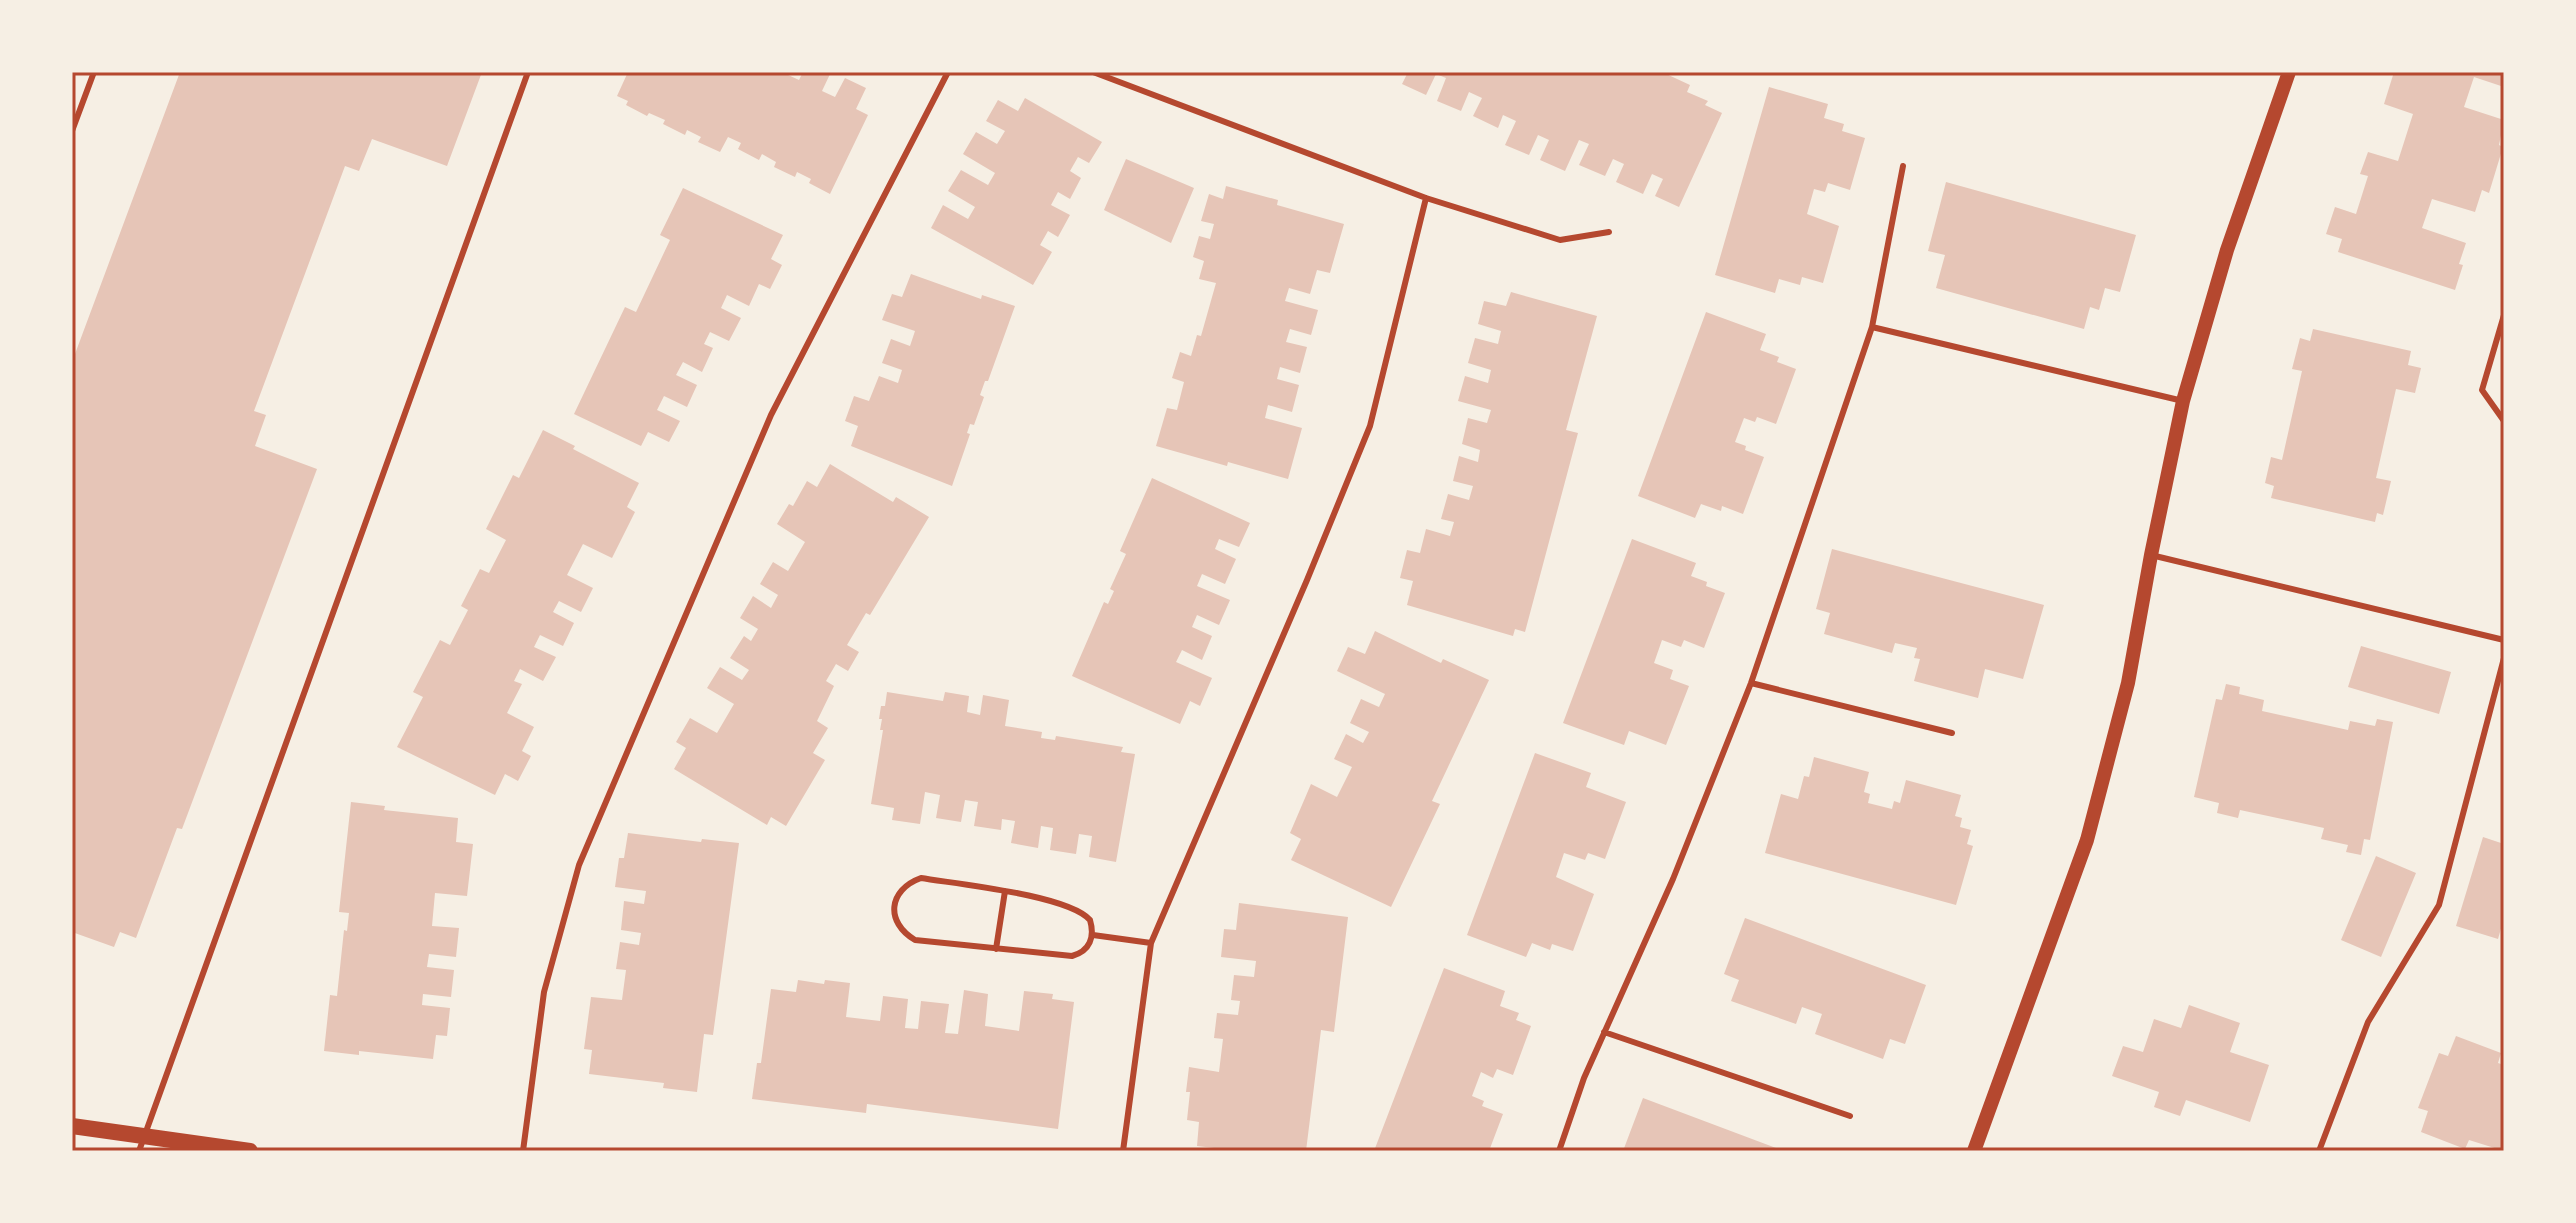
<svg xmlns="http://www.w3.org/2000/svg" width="2576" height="1223" viewBox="0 0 2576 1223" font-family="'PT Sans',sans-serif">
<rect width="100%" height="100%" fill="#f6efe4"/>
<!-- building -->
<path fill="#e6c5b7" d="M180 72H482L447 166 372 139 359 171 345 166 254 411 266 415 255 446 317 469 182 829 177 828 136 938 120 932 114 947 72 932V362Z
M628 72H787L786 74 799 80 803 72H831L822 91 835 97 845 78 866 88 856 109 868 115 830 194 809 183 811 179 797 172 795 177 774 167 776 162 762 154 759 160 738 149 741 143 728 137 720 152 698 142 701 137 687 130 685 135 663 124 665 120 649 113 647 116 626 105 628 101 617 96Z
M1408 72H1662L1690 85 1687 92 1708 101 1705 105 1722 113 1679 207 1655 196 1663 179 1652 174 1643 194 1616 182 1624 164 1613 159 1605 176 1579 165 1589 144 1579 140 1565 171 1540 160 1549 140 1538 135 1529 155 1505 145 1516 121 1503 115 1498 128 1473 116 1482 98 1469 92 1461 111 1437 101 1446 78 1436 74 1426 95 1402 84Z
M2394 72H2504V87L2474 77 2464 107 2504 120 2499 145 2503 147 2489 193 2482 190 2475 212 2432 199 2422 228 2466 243 2459 264 2463 265 2455 290 2338 252 2342 239 2326 234 2335 207 2356 214 2368 176 2360 174 2368 152 2398 161 2413 114 2384 104Z
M1769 87 1828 104 1824 118 1844 124 1842 131 1865 138 1850 190 1828 183 1825 192 1814 189 1807 214 1839 226 1823 283 1802 277 1800 285 1779 279 1775 293 1715 275Z
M1025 98 1102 142 1089 163 1078 157 1070 171 1081 178 1070 199 1058 192 1051 205 1070 215 1058 237 1048 231 1040 245 1052 252 1033 285 931 228 943 205 968 219 975 207 948 191 961 170 988 185 995 173 963 154 976 132 997 144 1005 131 986 121 998 100 1018 111Z
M1126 159 1194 188 1171 243 1104 210Z
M1946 182 2136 235 2120 292 2105 288 2099 310 2090 307 2084 329 1936 288 1945 255 1928 251Z
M1226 186 1278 200 1277 205 1344 224 1330 273 1317 270 1310 294 1289 288 1285 301 1318 310 1311 335 1290 329 1286 342 1307 347 1300 373 1280 367 1277 379 1299 385 1292 412 1268 405 1265 418 1302 428 1288 479 1228 462 1227 466 1156 446 1167 408 1177 410 1184 382 1172 378 1180 352 1191 356 1197 335 1201 336 1216 283 1199 279 1204 261 1193 257 1199 236 1210 239 1214 224 1201 221 1209 194 1223 199Z
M683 188 783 235 771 259 782 265 770 289 759 284 749 306 727 295 721 308 741 318 729 341 710 332 704 344 713 348 702 372 683 362 676 375 697 385 687 407 664 396 657 410 680 421 669 442 648 432 641 446 574 414 625 307 636 312 670 240 660 235Z
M911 274 981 299 982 295 1015 306 988 381H985L980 395 984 397 974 425 970 424 967 433 970 434 952 486 851 446 858 426 845 421 854 396 869 401 879 376 898 383 902 370 882 363 891 339 910 346 915 331 882 320 892 294 902 297Z
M1511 292 1597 316 1566 430 1578 433 1525 632 1515 629 1513 636 1407 605 1413 581 1400 578 1407 550 1420 553 1426 529 1450 536 1454 522 1441 519 1448 494 1469 500 1473 486 1453 481 1459 456 1478 462 1480 450 1462 444 1468 418 1487 423 1491 410 1458 401 1465 376 1488 383 1491 370 1468 363 1475 338 1498 344 1501 331 1478 324 1484 301 1506 306Z
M1706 312 1766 334 1760 350 1779 357 1777 362 1796 369 1776 424 1757 417 1755 422 1744 418 1735 442 1746 446 1745 450 1764 457 1743 514 1722 506 1721 511 1701 504 1695 518 1638 496Z
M2313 329 2411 351 2408 365 2421 368 2415 393 2396 389 2376 478 2391 481 2383 515 2377 513 2375 522 2271 498 2274 486 2265 483 2271 457 2282 460 2302 371 2292 369 2300 338 2310 341Z
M543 430 575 446 573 449 639 483 627 507 635 512 612 558 583 544 567 575 593 588 581 612 559 601 553 612 574 623 563 646 540 635 534 647 556 657 543 681 520 669 514 681 522 684 507 713 534 727 522 751 531 756 518 781 505 774 495 795 397 747 423 697 413 692 440 640 450 645 468 610 461 606 480 569 489 573 506 540 486 529 513 475 519 478Z
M830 464 893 502 896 497 929 517 870 615 866 613 847 645 859 652 848 671 836 664 826 681 834 686 817 721 828 728 813 753 825 760 786 826 771 817 767 825 674 769 686 748 676 742 690 718 717 733 734 704 707 688 720 667 742 680 749 670 730 658 744 636 751 641 758 629 740 618 753 596 771 608 778 595 760 584 773 562 788 571 805 542 777 524 789 504 793 506 807 481 817 487Z
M1152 478 1250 523 1239 547 1219 539 1215 549 1236 559 1225 584 1202 574 1197 586 1230 600 1219 625 1197 615 1192 627 1212 636 1202 660 1182 650 1176 662 1212 678 1200 706 1190 701 1180 724 1072 676 1104 602 1108 604 1114 591 1110 589 1126 554 1120 551Z
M1632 539 1696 563 1691 576 1707 582 1706 586 1725 593 1704 648 1684 640 1681 647 1662 640 1654 663 1673 670 1670 679 1689 686 1666 745 1629 731 1624 745 1563 723Z
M1832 549 2044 605 2023 679 1985 669 1978 698 1914 681 1920 659 1914 658 1917 648 1895 643 1892 653 1824 634 1830 613 1816 609Z
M1375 631 1441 663 1443 659 1489 680 1432 801 1440 804 1391 907 1291 860 1301 839 1290 833 1311 784 1337 797 1352 767 1334 759 1346 734 1363 743 1369 732 1350 723 1361 699 1379 707 1385 694 1337 671 1348 647 1365 654Z
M2361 646 2451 672 2439 714 2348 687Z
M2226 684 2240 687 2239 694 2264 700 2262 711 2348 730 2350 721 2375 726 2377 719 2393 722 2370 840 2364 839 2361 855 2346 852 2348 845 2321 839 2324 828 2240 810 2238 818 2217 813 2219 803 2194 797 2216 699 2222 700Z
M887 692 943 701 945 692 969 696 967 712 980 715 983 695 1009 700 1005 726 1042 732 1041 738 1055 740 1056 736 1123 747 1121 752 1135 754 1116 862 1089 857 1092 836 1079 834 1076 854 1050 850 1053 828 1041 826 1038 848 1011 843 1015 821 1002 819 1001 830 974 826 978 802 965 800 961 822 936 818 940 795 925 792 920 824 892 820 894 808 871 804 883 730H880L882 719H879L881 706H885Z
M1535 753 1591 773 1586 787 1626 802 1605 859 1588 853 1585 860 1564 853 1556 877 1594 894 1573 951 1552 944 1550 950 1532 943 1526 957 1467 935Z
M1814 757 1869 772 1864 792 1870 794 1868 803 1892 809 1894 801 1900 803 1906 780 1961 795 1955 816 1962 818 1960 827 1971 830 1967 844 1973 846 1956 905 1765 853 1781 794 1798 799 1804 776 1809 777Z
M351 802 385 806 384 810 458 818 456 842 473 844 467 896 435 893 432 926 459 928 456 957 429 954 427 967 454 970 451 997 423 994 422 1005 450 1008 447 1036 436 1035 433 1059 359 1051V1055L324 1051 330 995 337 996 344 930 347 931 349 913 339 912Z
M628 833 701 842 702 839 739 843 713 1035 704 1034 697 1092 663 1088 664 1083 589 1074 592 1050 584 1049 591 997 622 1000 626 970 616 969 620 942 639 945 641 933 621 930 624 901 644 904 646 891 615 887 619 858H624Z
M2483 837 2504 844V918L2498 939 2456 926Z
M2376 856 2416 873 2381 957 2341 940Z
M1239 903 1348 917 1334 1032 1321 1030 1306 1151H1240L1197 1146 1199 1122 1187 1120 1190 1092H1186L1189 1067 1219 1072 1223 1039 1214 1038 1217 1013 1238 1015 1240 1001 1231 1000 1234 975 1254 977 1256 961 1221 957 1224 929 1236 930Z
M1745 918 1926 985 1905 1044 1890 1039 1883 1059 1815 1034 1822 1014 1802 1007 1796 1024 1731 1001 1739 980 1724 974Z
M1444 968 1505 991 1500 1006 1519 1013 1516 1020 1531 1026 1513 1075 1497 1069 1493 1078 1481 1072 1472 1096 1484 1101 1482 1106 1503 1114 1489 1151H1374Z
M798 980 824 984 825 980 850 983 846 1017 880 1021 883 996 908 999 905 1028 918 1029 921 1001 949 1004 945 1033 958 1034 964 990 988 994 985 1026 1019 1031 1024 991 1053 994 1052 999 1074 1002 1058 1129 867 1104 866 1113 752 1099 757 1063H761L771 989 796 992Z
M2189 1005 2240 1023 2230 1052 2269 1065 2250 1122 2186 1100 2180 1116 2154 1107 2159 1092 2112 1076 2123 1046 2143 1052 2154 1019 2181 1028Z
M2456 1036 2501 1053 2498 1063 2504 1065V1151L2469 1140 2465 1149 2421 1132 2428 1111 2418 1108 2439 1053 2448 1056Z
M1643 1098 1784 1151H1623Z"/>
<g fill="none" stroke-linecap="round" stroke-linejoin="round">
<!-- service -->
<path stroke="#b5482f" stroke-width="6" d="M1093 72 1426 198 1560 240 1609 232
M72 131 94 72
M2504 315 2482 390 2504 421
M1872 327 2183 401
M2151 555 2504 640
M1751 683 1952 733
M921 878C957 884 1068 895 1090 920 1095 937 1090 951 1072 956L915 940C885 922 888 890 921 878Z
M1093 935 1151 943
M996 949 1005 891
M1604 1032 1850 1116
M139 1151 528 72
M523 1151 544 992 579 865 771 415 948 72
M1123 1151 1151 943 1307 580 1370 426 1426 198
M1559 1151 1584 1078 1673 879 1751 683 1872 327 1903 166
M2319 1151 2368 1022 2439 905 2504 658"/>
<!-- tertiary -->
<path stroke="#b5482f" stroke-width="14" d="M1974 1151 2087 840 2128 683 2151 555 2183 401 2227 250 2289 72"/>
<!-- secondary -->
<path stroke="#b5482f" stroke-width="16" d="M72 1126 250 1151"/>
</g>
<!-- border -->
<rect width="2576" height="1223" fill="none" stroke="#f6efe4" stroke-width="148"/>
<rect x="74" y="74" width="2428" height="1075" fill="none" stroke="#b5482f" stroke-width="3"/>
</svg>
